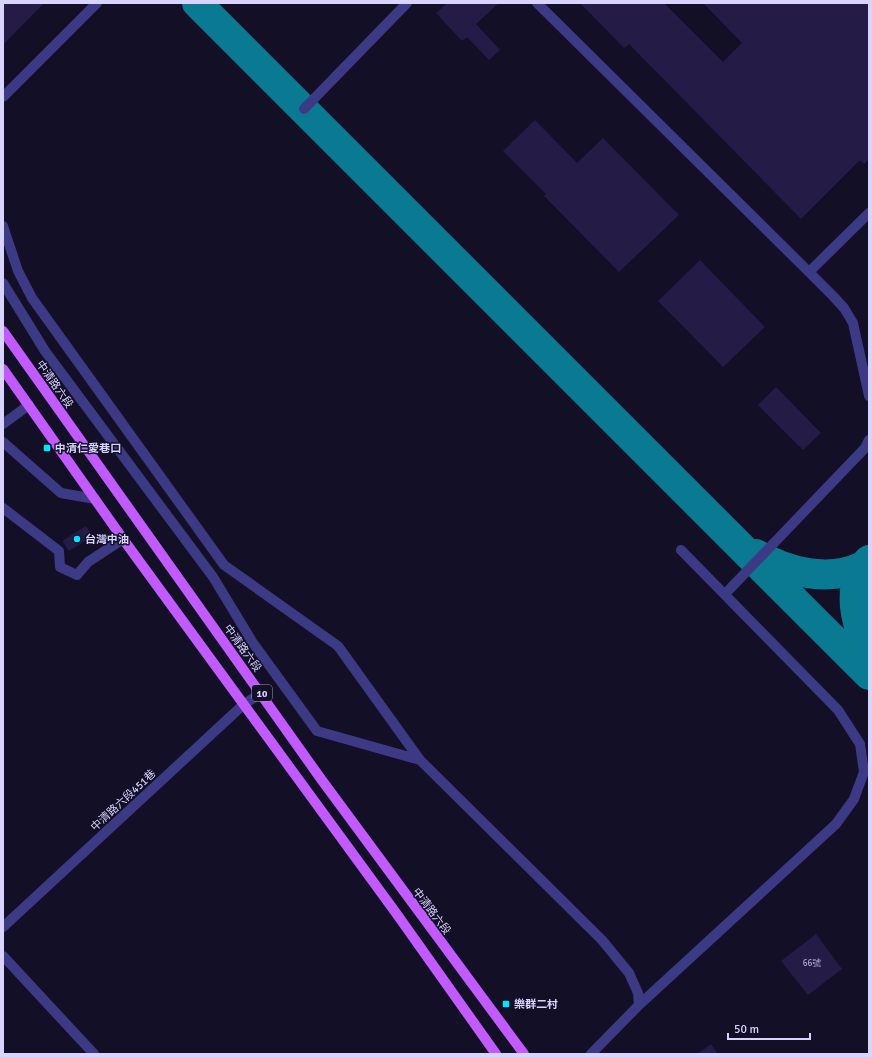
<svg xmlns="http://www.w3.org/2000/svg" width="872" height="1057" viewBox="0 0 872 1057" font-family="Signika,'Noto Sans TC',sans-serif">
<rect width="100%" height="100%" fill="#130f26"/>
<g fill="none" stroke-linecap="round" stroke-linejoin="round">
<!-- taxiway -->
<path stroke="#0a7a92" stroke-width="30" d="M197 3 869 675
M756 554C788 572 828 583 863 566
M869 560C843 587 858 627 869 658"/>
</g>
<!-- building -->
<path fill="#241b47" d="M3 3H44L3 45Z
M447 3H499L476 24 500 50 489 60 467 37 462 41 436 13Z
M580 3H664L723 62 742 43 703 3H869V159L864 164 860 160 801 219 629 44 624 48Z
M535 120 577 163 603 138 679 215 619 272 544 196 546 194 503 151Z
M700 260 765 327 723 367 658 301Z
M776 387 821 433 803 450 758 405Z
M86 526 93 536 69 551 62 541Z
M816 934 842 969 808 995 781 961Z
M711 1044 718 1054H697Z"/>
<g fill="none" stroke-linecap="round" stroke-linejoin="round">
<!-- minor -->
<path stroke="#3d3a85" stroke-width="10" d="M537 3 809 272
M3 97 97 3
M304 109 407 3
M869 213 809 272 833 296 844 308 853 323 869 396
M3 226 18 271 32 298 224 565 338 646 420 760 602 940 629 973 638 993 639 1005
M3 283 45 351 213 577 253 643 317 731 420 760
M3 424 29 405
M3 442 61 493 95 499
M3 508 59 551 60 567 77 575 88 562 123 539
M725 594 865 448 869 440
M3 927 243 705 261 693
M3 956 94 1054
M591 1054 639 1005 836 824 854 799 864 772 860 744 838 710 681 550"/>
<!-- major -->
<path stroke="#c25bff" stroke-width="10" d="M3 331 321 779 524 1054
M3 369 123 539 396 913 496 1054"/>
</g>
<!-- markers -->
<g fill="#00e5ff" stroke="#130f26" stroke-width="1.5">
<rect x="43" y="444" width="8" height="8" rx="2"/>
<circle cx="77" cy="539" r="4"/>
<rect x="502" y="1000" width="8" height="8" rx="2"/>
</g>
<g text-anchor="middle" stroke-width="3" stroke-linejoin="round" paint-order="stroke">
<!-- number labels -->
<g font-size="9" fill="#aca6d1">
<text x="812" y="966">66號</text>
</g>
<!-- shield labels -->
<rect fill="#130f26" stroke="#9e99be" stroke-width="1" x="252" y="685" width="20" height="16" rx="3"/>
<g font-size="10" font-weight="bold" fill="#d9d4ff">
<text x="262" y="697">10</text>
</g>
<!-- street labels -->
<g font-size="11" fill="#d9d4ff" stroke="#130f26">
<text transform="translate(55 384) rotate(55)" y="4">中清路六段</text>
<text transform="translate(243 648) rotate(54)" y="4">中清路六段</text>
<text transform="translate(123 800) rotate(-43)" y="4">中清路六段451巷</text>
<text transform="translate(432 911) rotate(53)" y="4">中清路六段</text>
</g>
<!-- poi labels -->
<g font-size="11" font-weight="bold" fill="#d9d4ff" stroke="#130f26" text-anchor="start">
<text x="55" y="452">中清仁愛巷口</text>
<text x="85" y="543">台灣中油</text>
<text x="514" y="1008">樂群二村</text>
</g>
</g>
<!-- border -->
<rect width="872" height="1057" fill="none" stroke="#d9d4ff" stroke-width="8"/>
<!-- scale -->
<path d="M728 1033v6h82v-6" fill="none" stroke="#d9d4ff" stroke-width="2"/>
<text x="734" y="1033" font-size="12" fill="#d9d4ff" stroke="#130f26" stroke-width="3" paint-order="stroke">50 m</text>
</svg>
